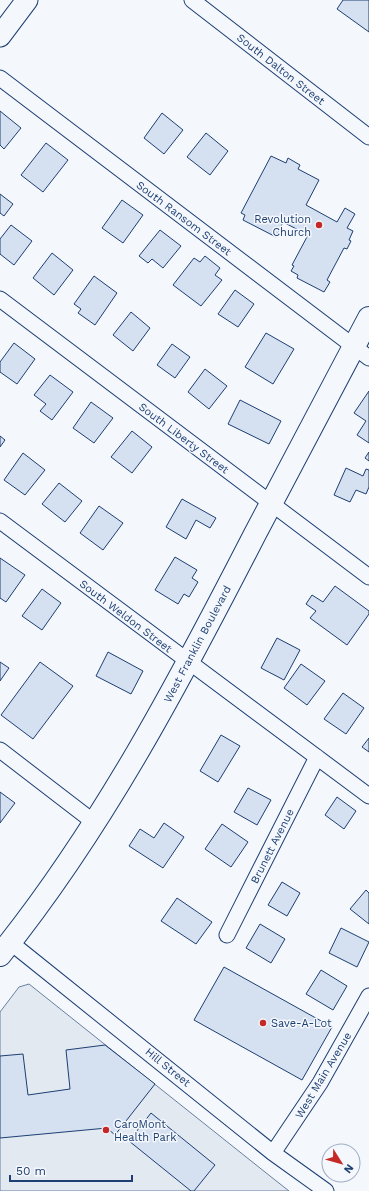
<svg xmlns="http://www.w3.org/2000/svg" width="369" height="1191" viewBox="0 0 369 1191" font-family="'Work Sans',sans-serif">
<rect width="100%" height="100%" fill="#f4f7fb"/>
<!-- green -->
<path fill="#e3e9f0" stroke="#687fa3" d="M29 984 270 1176 289 1191H0V1012L19 987Z"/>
<!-- building -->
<path fill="#d5e0f0" stroke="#1d3f73" d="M343 0H369V32L337 9Z
M0 111 21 128 4 149 0 145Z
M162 113 183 130 164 154 144 138Z
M206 133 228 151 210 175 187 157Z
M46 143 68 160 43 192 21 175Z
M271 156 286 163 288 158 300 165 298 169 319 180 306 205 337 222 345 208 355 214 347 228 353 231 349 240 351 241 347 249 344 248 327 280 330 282 324 292 297 278 298 275 291 271 294 266 292 265 308 235 283 222 276 237 243 220 245 215 241 213Z
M0 194 13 204 4 216 0 213Z
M122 200 143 215 123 243 102 228Z
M11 225 32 241 14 265 0 254V239Z
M160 230 181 246 163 268 152 259 148 263 139 256Z
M52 253 73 270 54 295 33 278Z
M205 256 220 268 215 275 222 280 201 306 173 285 194 258 200 262Z
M94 276 117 293 95 325 78 313 81 309 74 304Z
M235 290 254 304 238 327 218 314Z
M131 312 150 328 133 351 113 335Z
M266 333 294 349 273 384 245 367Z
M14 343 35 359 17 384 0 372V362Z
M172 344 190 357 175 378 157 365Z
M205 369 227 386 209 409 188 392Z
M50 375 73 392 52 420 40 411 46 404 34 395Z
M369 391V443L357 435 366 421 354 413Z
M240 400 281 421 269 444 228 424Z
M91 402 113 418 94 443 73 428Z
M132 431 152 447 132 473 111 457Z
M0 436 5 440 0 447Z
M369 452V461L365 458Z
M23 453 45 470 25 495 4 480Z
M346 468 363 476 366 469 369 470V487L366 494 356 490 350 502 334 495Z
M59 483 82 501 65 522 42 504Z
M182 499 216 518 210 528 196 520 186 539 166 527Z
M99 506 123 523 103 550 80 533Z
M175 557 197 570 192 578 198 582 189 597 184 594 178 604 155 590Z
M0 558 25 575 6 602 0 598Z
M335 586 369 611V614L347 645 310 618 316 611 306 604 312 595 323 602Z
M42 589 61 603 42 630 22 616Z
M277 638 300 650 284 680 261 668Z
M108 652 143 671 131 694 96 676Z
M0 662 9 668 0 681Z
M40 662 73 686 33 739 1 715Z
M301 664 325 681 307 705 284 688Z
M343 693 364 708 346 734 324 719Z
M221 735 240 746 218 782 200 771Z
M369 738V752L362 747Z
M248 788 271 800 257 825 234 812Z
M0 792 15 803 0 823Z
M337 797 356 811 344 829 325 815Z
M164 823 184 837 163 868 129 846 140 829 154 838Z
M222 824 248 842 231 867 205 849Z
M282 882 300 893 287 916 268 905Z
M366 890 369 893V924L350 909Z
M177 898 212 922 196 944 161 921Z
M260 924 285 939 271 963 246 948Z
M341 928 369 942 357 967 329 953Z
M224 967 332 1027 302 1080 194 1020Z
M321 970 347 986 333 1010 306 994Z
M105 1045 155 1084 115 1135 107 1128 0 1138V1056L23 1054 28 1095 70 1089 66 1050Z
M151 1113 215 1165 194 1191H191L129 1141Z"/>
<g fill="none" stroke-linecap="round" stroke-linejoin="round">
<defs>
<path id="street" d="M192 0 369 137
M0 78 369 358
M0 299 369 577
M0 521 369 796
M0 750 95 823
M227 935 317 757
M10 942 273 1153 326 1191
M273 1153 320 1083 369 996"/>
<path id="secondary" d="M0 36 27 0"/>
<path id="primary" d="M0 955C103 827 180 680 255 534 293 462 331 390 369 318"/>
</defs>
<!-- street casing -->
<use href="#street" stroke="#1d3f73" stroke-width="17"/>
<!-- secondary casing -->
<use href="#secondary" stroke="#1d3f73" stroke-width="23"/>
<!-- primary casing -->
<use href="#primary" stroke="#1d3f73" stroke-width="24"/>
<!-- street -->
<use href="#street" stroke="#f4f7fb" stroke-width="15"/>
<!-- secondary -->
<use href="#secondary" stroke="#f4f7fb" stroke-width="21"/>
<!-- primary -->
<use href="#primary" stroke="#f4f7fb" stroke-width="22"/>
</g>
<!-- markers -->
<g fill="#c62828" stroke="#f4f7fb" stroke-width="1.5">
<circle cx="319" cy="225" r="4"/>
<circle cx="263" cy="1023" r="4"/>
<circle cx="106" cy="1130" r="4"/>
</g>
<g text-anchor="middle" stroke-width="3" stroke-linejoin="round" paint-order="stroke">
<!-- street labels -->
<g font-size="11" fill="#1d3f73" stroke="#f4f7fb">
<text transform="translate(281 69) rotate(38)" y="4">South Dalton Street</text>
<text transform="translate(184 218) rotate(37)" y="4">South Ransom Street</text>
<text transform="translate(184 438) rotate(37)" y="4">South Liberty Street</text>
<text transform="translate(126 616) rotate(37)" y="4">South Weldon Street</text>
<text transform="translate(197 644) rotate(-62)" y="4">West Franklin Boulevard</text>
<text transform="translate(272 846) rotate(-63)" y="4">Brunett Avenue</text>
<text transform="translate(168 1067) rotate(39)" y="4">Hill Street</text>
<text transform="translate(323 1075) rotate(-59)" y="4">West Main Avenue</text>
</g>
<!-- poi labels -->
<g font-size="11" fill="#1d3f73" stroke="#f4f7fb" text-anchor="start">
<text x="311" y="223" text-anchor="end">Revolution<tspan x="311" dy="13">Church</tspan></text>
<text x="271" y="1027">Save-A-Lot</text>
<text x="114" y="1128">CaroMont<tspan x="114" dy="13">Health Park</tspan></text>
</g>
</g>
<!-- north arrow -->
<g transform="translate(341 1163) rotate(127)"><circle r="19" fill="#f4f7fb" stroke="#9eadc5"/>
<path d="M0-3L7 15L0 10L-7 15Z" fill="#c62828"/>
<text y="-6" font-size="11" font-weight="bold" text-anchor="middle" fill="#1d3f73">N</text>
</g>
<!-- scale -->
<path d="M10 1175v6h122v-6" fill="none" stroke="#1d3f73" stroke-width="2"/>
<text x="16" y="1175" font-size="12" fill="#1d3f73" stroke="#f4f7fb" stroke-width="3" paint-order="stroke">50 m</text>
</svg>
